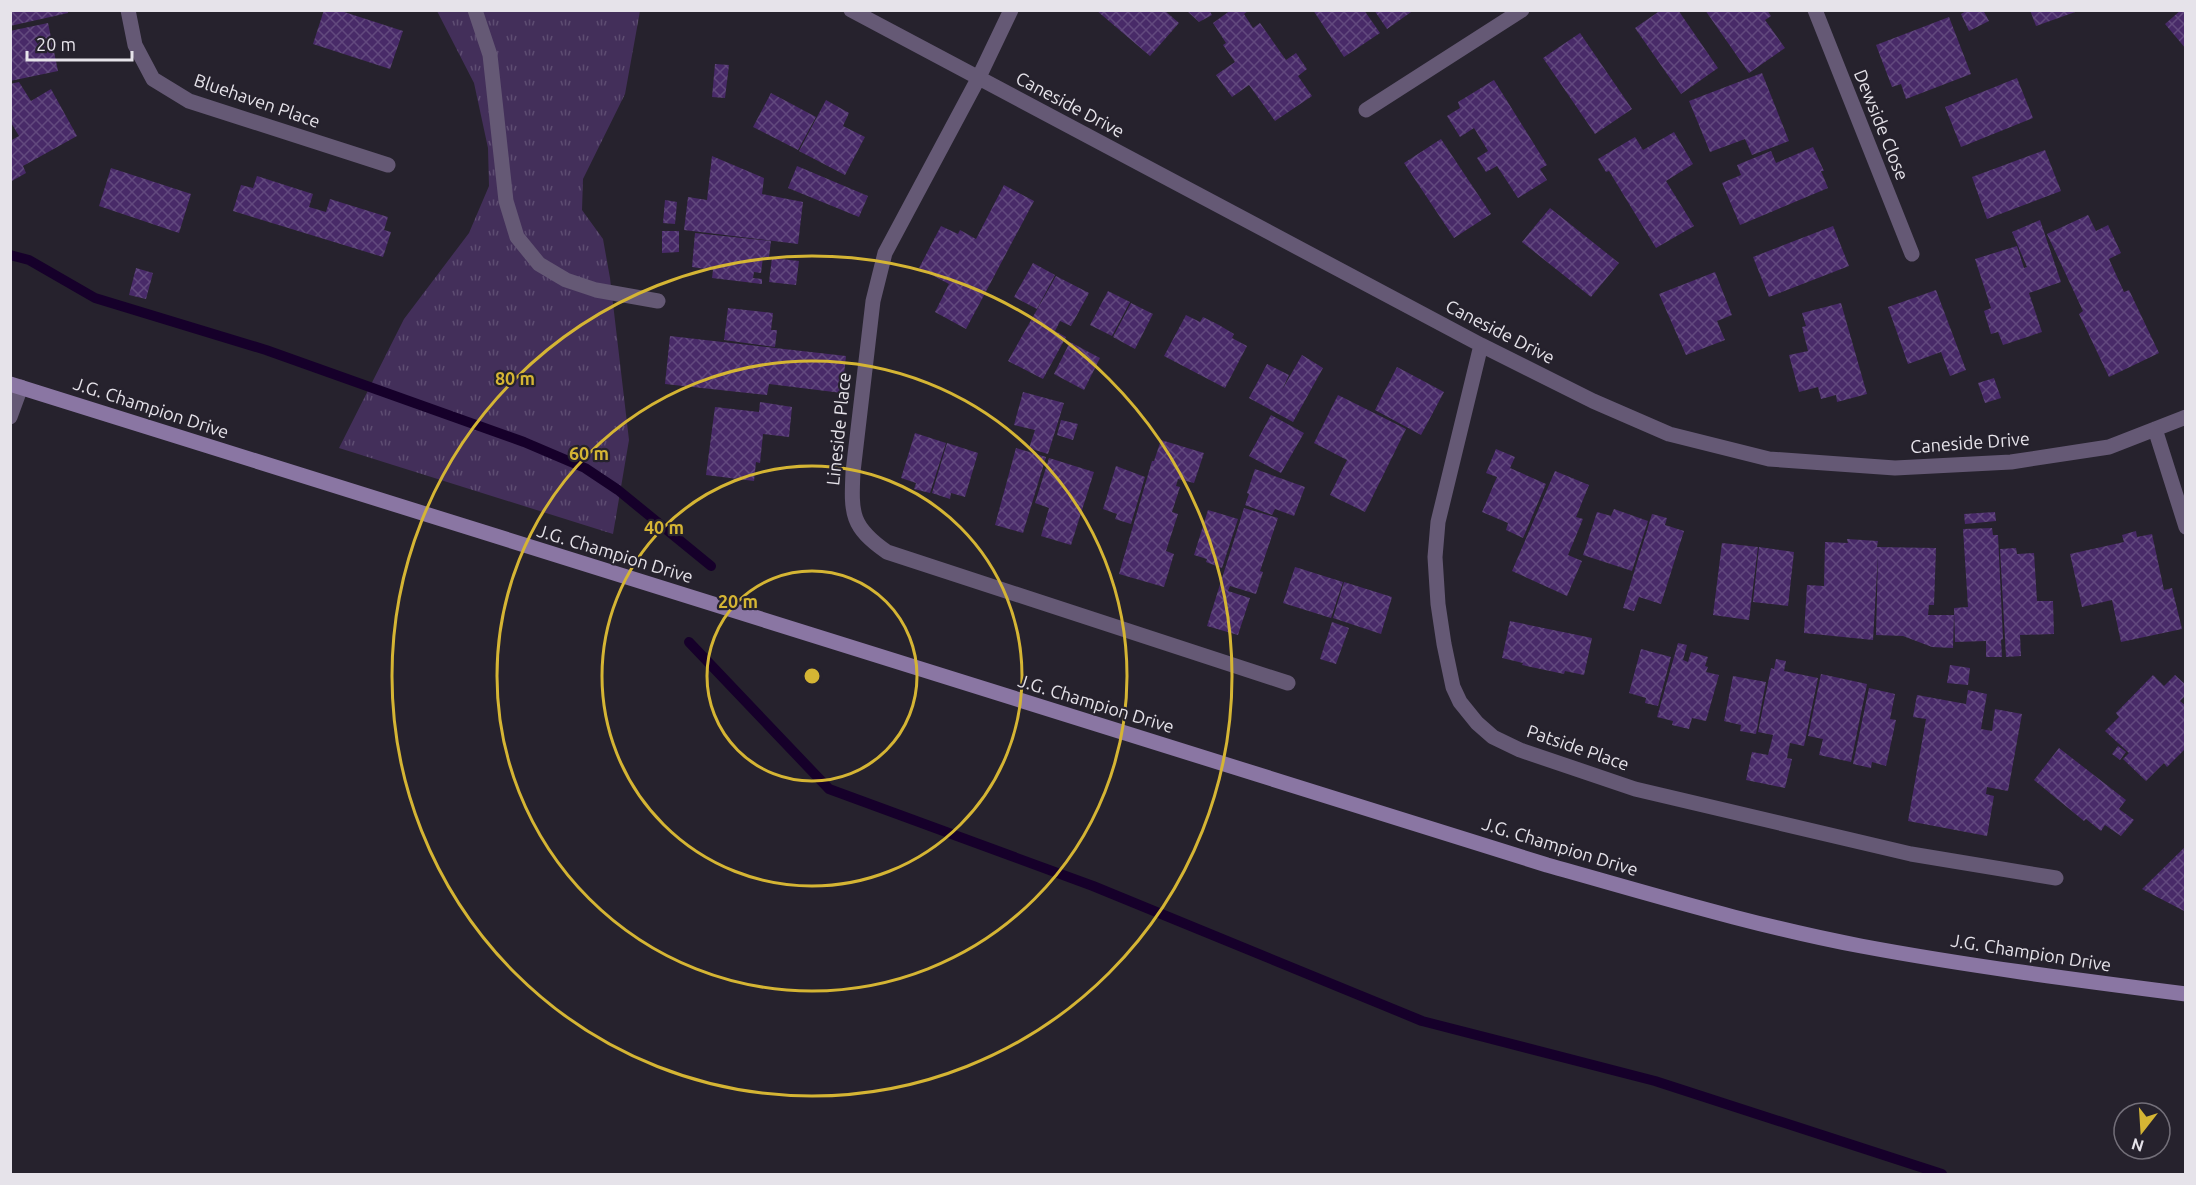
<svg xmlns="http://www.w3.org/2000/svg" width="2196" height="1185" viewBox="0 0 2196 1185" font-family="Ubuntu,sans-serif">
<defs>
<pattern id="grass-tufts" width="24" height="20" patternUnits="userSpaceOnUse" patternTransform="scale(1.5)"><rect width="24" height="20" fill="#432f5a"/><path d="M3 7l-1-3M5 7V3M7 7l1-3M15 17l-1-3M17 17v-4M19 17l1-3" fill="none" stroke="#5e4d72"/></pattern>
<pattern id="building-cross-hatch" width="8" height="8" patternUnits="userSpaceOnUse" patternTransform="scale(1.5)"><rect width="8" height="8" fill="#482a68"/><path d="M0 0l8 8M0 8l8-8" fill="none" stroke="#62497e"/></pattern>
</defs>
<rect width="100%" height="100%" fill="#26222d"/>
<!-- grass -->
<path fill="url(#grass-tufts)" d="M437 11H640L625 94 583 179 582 210 603 239 610 278 629 440 613 534 339 448 404 319 469 233 489 186 488 148 474 83Z"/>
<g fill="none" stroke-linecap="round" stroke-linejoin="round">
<!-- stream -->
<path stroke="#16002a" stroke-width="10" d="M10 255 29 260 95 298 266 350 524 442 585 468 618 490 711 566
M689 642 829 789 1093 886 1422 1021 1655 1081 1942 1174"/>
</g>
<!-- building -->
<path fill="url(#building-cross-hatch)" d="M10 10H68V13L10 26Z
M324 10H338L403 31 390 69 313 44Z
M1096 10H1164L1179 23 1150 56Z
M1186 10H1209L1212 15 1199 22Z
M1231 10H1249L1244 14 1253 28 1260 23 1286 60 1296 53 1307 69 1298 76 1312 96 1275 121 1249 85 1232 97 1216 75 1235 62 1223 45 1226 43 1213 23Z
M1313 10H1364L1380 33 1344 57Z
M1374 10H1414L1387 29Z
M1661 10H1678L1718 68 1681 94 1635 28Z
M1705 10H1767L1771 16 1765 20 1785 48 1749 73Z
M1968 10H1983L1989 21 1969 31 1961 14Z
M2030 10H2078V11L2036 26Z
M2181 10H2186V49L2165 24Z
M1949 17 1971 74 1906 99 1901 84 1892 87 1876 45Z
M48 23 58 71 10 81V31Z
M1580 33 1632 109 1595 134 1543 58Z
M715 64 729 65 725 98 712 97Z
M1762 73 1789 141 1752 155 1745 139 1710 152 1689 101Z
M2017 78 2033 118 1961 147 1945 107Z
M1494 80 1547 165 1540 169 1547 180 1518 198 1497 166 1486 172 1477 158 1488 151 1474 128 1460 137 1447 116 1460 108 1458 102Z
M19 82 31 101 51 89 77 136 23 166 26 173 10 182V141L19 136 10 121V84Z
M771 93 816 117 798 150 753 127Z
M826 100 849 113 843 126 865 137 845 175 799 151Z
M1674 132 1693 164 1666 181 1694 226 1656 248 1609 171 1606 172 1598 159 1635 137 1643 150Z
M1441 139 1491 214 1454 238 1404 163Z
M1813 147 1824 171H1821L1828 188 1740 225 1722 183 1741 175 1737 165 1771 151 1776 163Z
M2045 150 2061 191 1987 219 1972 177Z
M712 156 764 178 762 194 803 202 798 244 684 230 688 197 707 200Z
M797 166 868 196 859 217 788 188Z
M111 168 191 194 179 233 99 206Z
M257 176 313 194 309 207 326 212 330 199 388 217 384 230 391 232 383 257 233 211 241 185 253 188Z
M1004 185 1034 201 966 329 935 312 949 284 919 268 941 226 958 234 960 230 976 239Z
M665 200 677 202 675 224 663 223Z
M1550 208 1619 263 1591 297 1522 242Z
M2088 215 2096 231 2108 225 2121 253 2109 259 2124 292 2129 290 2159 353 2109 377 2079 314 2083 311 2047 234Z
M2040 220 2061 282 2029 293 2042 332 2003 345 1998 332 1991 334 1984 311 1991 308 1975 259 2017 246 2024 268 2027 267 2012 232Z
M1833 226 1849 266 1769 297 1753 257Z
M662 231H679V252L662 253Z
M695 233 771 241 769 257H763L761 273 754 272 753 278 762 279V284L712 278 713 270 692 267Z
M772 258 799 261 796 285 769 282Z
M1033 263 1055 275 1037 309 1014 297Z
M136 268 153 273 146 299 129 295Z
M1715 272 1732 315 1717 321 1725 340 1686 355 1659 294Z
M1056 276 1089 293 1071 326 1060 321 1055 331 1066 337 1043 379 1008 361Z
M1936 290 1966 370 1950 376 1941 352 1908 364 1888 307Z
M1108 291 1130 302 1112 336 1090 325Z
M1131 303 1153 314 1135 349 1113 337Z
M1841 303 1867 394 1837 402 1836 395 1821 399 1818 387 1799 392 1789 355 1808 351 1802 327 1806 326 1802 313Z
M728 308 773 313 771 330H777L775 347 724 340Z
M1186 315 1200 322 1203 317 1219 325 1234 334 1232 338 1247 346 1225 388 1164 356Z
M670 336 846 356 842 393 769 384 767 395 665 384Z
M1070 342 1100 358 1084 390 1054 374Z
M1302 355 1323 368 1293 422 1249 398 1267 364 1289 375 1282 390Z
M1397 367 1444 392 1421 435 1375 410Z
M1994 378 2001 398 1985 403 1978 383Z
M1023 392 1064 403 1048 454 1029 448 1035 430 1014 425Z
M1338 395 1406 429 1365 512 1330 495 1347 460 1314 443Z
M760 402 792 407 789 437 763 434 760 463 756 462 754 481 706 475 715 407 759 412Z
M1271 415 1304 433 1281 473 1249 456Z
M1061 420 1078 424 1073 440 1057 435Z
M915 433 946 443 930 493 914 489 916 483 901 478Z
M1161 440 1204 453 1194 483 1178 479 1176 486 1180 487 1172 512 1178 514 1166 551 1174 554 1164 587 1119 574 1152 461H1154Z
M947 443 978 453 965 497 951 493 950 499 932 493Z
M1016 448 1046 457 1023 533 995 525Z
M1496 449 1515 457 1510 468 1546 484 1523 538 1506 530 1508 523 1482 512 1497 477 1486 473Z
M1049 458 1094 472 1071 545 1041 536 1049 508 1035 503Z
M1116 466 1145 477 1131 524 1115 519 1117 514 1103 509Z
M1255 469 1305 487 1294 516 1275 509 1272 515 1245 505 1249 494 1247 493Z
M1555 471 1589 485 1576 517 1583 519 1568 555 1582 561 1567 596 1512 571Z
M1244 508 1278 518 1260 571 1263 572 1256 594 1230 586 1228 591 1250 598 1238 635 1207 626Z
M1614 509 1648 521 1632 571 1583 555 1597 512 1611 516Z
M1208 510 1238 519 1222 568 1206 562 1207 559 1194 555Z
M1995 512 1996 521 1965 524 1964 514Z
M1652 514 1667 518 1665 525 1684 531 1661 604 1639 597 1634 611 1623 608Z
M1992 528 1993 535H1998L2003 639 2001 640 2002 657H1986V641L1955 642 1954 608 1968 607 1963 529Z
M2136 531 2137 537 2152 534 2164 590 2172 588 2182 629 2121 642 2112 600 2082 607 2070 554 2124 542 2122 535Z
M1847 539 1878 541 1877 547 1936 548 1934 605H1929L1928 615H1954L1953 648 1932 647 1903 636 1876 635 1878 555 1873 640 1804 633 1807 585 1824 586 1825 542 1848 543Z
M1722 543 1758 547 1749 620 1713 615Z
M1759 547 1794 552 1788 606 1753 602Z
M2016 548 2017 554 2034 553 2037 601H2053L2054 634 2020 635 2021 656 2006 657 2000 549Z
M1295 567 1343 582 1331 618 1283 603Z
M1344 582 1392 597 1381 634 1333 618Z
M1510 621 1592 638 1584 675 1565 671 1564 674 1522 665 1523 663 1502 658Z
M1332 622 1349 628 1336 664 1320 659Z
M1678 643 1687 645 1683 660 1688 662 1691 652 1708 657 1705 666 1708 667 1706 672 1719 675 1706 721 1692 718 1689 729 1672 725 1673 721 1657 717Z
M1641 649 1671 657 1658 706 1645 703 1646 698 1629 693Z
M1776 659 1786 661 1784 671 1818 678 1804 746 1790 743 1787 758 1792 759 1785 788 1746 780 1752 752 1768 755 1773 735 1758 732 1771 668 1774 669Z
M1950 665 1970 668 1968 685 1947 683Z
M1821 674 1867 684 1851 762 1819 755 1823 739 1808 736Z
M2153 675 2164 686 2175 675 2186 685V695L2180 701 2186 706V748L2167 767 2164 763 2146 781 2123 759 2129 753 2105 731 2119 717 2116 713Z
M1733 676 1766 682 1756 734 1740 731 1741 725 1724 721Z
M1869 688 1895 694 1890 719 1896 720 1886 766 1872 762 1871 768 1853 764Z
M1968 690 1987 694 1981 729 1992 731 1995 709 2022 714 2008 791 1987 787 1986 794 1994 796 1987 836 1908 821 1926 719 1913 717 1917 695 1966 704Z
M2118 746 2126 752 2120 760 2112 754Z
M2059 748 2126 800 2119 809 2134 820 2121 836 2105 825 2101 831 2086 819 2084 821 2034 780Z
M2186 846V912L2142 889Z"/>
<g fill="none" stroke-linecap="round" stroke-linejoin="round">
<!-- street -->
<path stroke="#655975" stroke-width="15" d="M128 10 135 45 153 79 189 101 388 165
M475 10 490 55 506 201 517 237 539 264 566 280 596 290 658 301
M851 10 1481 345 1593 401 1669 434 1769 459 1895 468 2011 462 2109 447 2186 417
M1011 10 978 79 885 253 873 301 853 472C851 514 851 527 887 552L1288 683
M1815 10 1912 254
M1366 110 1522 10
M1481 345 1438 522 1435 557 1438 604 1444 644 1453 687 1460 702 1477 723 1493 737 1520 750 1635 789 1911 854 2056 878
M10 417 21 387
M2155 429 2186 527"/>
<!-- secondary -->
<path stroke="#8a76a3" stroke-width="15" d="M10 384 1547 865C1651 894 1755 926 1861 946 1968 966 2077 980 2186 994"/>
</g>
<!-- distance rings -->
<g fill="none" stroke="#d5b534" stroke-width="3">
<circle cx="812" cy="676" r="105"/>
<circle cx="812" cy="676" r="210"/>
<circle cx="812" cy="676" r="315"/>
<circle cx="812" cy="676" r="420"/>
</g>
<g text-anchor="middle" stroke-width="4.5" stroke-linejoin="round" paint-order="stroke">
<!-- street labels -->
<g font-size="18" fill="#e6e3ea" stroke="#26222d">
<text transform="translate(257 101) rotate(19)" y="6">Bluehaven Place</text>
<text transform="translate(1070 105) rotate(28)" y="6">Caneside Drive</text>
<text transform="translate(1881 125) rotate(68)" y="6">Dewside Close</text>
<text transform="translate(1500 332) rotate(27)" y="6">Caneside Drive</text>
<text transform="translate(151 408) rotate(18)" y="6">J.G. Champion Drive</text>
<text transform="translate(839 429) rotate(-84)" y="6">Lineside Place</text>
<text transform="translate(1970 443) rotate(-4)" y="6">Caneside Drive</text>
<text transform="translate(615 554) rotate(17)" y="6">J.G. Champion Drive</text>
<text transform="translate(1096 704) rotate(17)" y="6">J.G. Champion Drive</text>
<text transform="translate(1578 748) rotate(19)" y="6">Patside Place</text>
<text transform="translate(1560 847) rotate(17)" y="6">J.G. Champion Drive</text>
<text transform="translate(2031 953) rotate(9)" y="6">J.G. Champion Drive</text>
</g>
</g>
<circle cx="812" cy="676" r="9" fill="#d5b534" stroke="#26222d" stroke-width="3"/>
<g font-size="18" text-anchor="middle" font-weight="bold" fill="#d5b534" stroke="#26222d" stroke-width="4.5" stroke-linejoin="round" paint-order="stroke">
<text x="515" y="385">80 m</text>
<text x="589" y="460">60 m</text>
<text x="664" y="534">40 m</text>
<text x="738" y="608">20 m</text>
</g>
<!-- border -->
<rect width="2196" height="1185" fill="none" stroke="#e6e3ea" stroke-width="24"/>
<!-- north arrow -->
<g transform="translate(2142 1131) rotate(197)"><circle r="28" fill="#26222d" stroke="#736f79" stroke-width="1.5"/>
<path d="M0-4.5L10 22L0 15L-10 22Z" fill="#d5b534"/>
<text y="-9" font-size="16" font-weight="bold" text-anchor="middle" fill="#e6e3ea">N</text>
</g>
<!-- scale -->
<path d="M27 51v9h105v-9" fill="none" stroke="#e6e3ea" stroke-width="3"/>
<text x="36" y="51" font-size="18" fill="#e6e3ea" stroke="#26222d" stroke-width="4.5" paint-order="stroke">20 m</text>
</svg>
